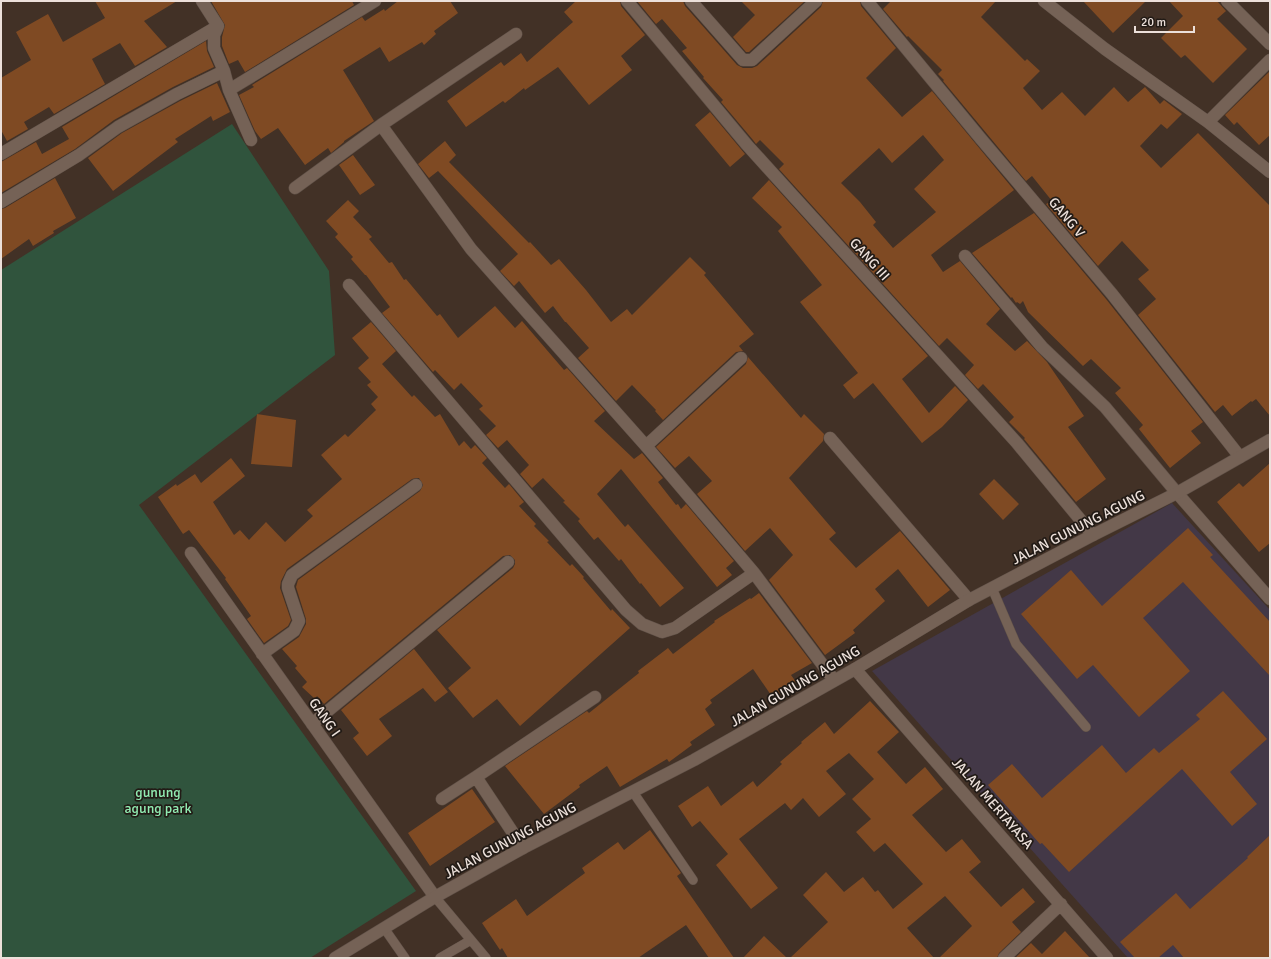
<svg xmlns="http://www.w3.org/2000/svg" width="1271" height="959" viewBox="0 0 1271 959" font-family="Signika,sans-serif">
<rect width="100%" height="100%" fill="#423126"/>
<!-- education -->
<path fill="#433847" d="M1172 503 1270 610V958H1128L872 671Z"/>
<!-- green -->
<path fill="#30543d" d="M232 124 329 271 335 355 139 505 416 891 310 958H1V270Z"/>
<!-- building -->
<path fill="#7f4a23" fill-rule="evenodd" d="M95 1H177L144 21 167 47 135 66 120 43 92 59 105 84 54 114 49 107 24 122 28 129 7 141 1 130V78L31 60 16 32 48 14 63 42 105 18Z
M211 1H352L354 5 245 72 238 60 229 64 222 46V37L225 25Z
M398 1H450L458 13 434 31 436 34 424 45 422 42 389 62 380 47 343 70 374 121 344 141V142L331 153 328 148 305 165 278 128 261 139 255 131 239 95 254 87 252 85 362 17 365 21 384 9 385 11Z
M576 1H620L621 6 645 35 621 56 632 70 589 105 558 67 525 90 524 88 505 103 503 101 466 127 447 101 501 62 504 66 521 53 527 62 573 22 564 12Z
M637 1H683L685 6 737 65 743 68H752L757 66 821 7 823 1H860L861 6 896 48 866 78 902 117 932 91 1014 190 931 255 943 272 960 261 1000 309 986 324 1015 351 1027 341 1047 362 1084 416 1068 427 1106 479 1076 502 1024 439 1025 438 1009 422 1014 417 983 384 978 389 965 375 974 365 947 338 939 346 779 169 784 164 760 140 756 144 753 140 721 102 723 100 703 78 704 77 682 51 687 48 662 19 656 24ZM923 135 944 160 914 189 936 212 893 248 873 225 876 222 860 202 841 183 879 148 892 163Z
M741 1H805L749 52H746L733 37 755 15Z
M891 1H996L981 17 1025 61 1027 59 1040 71 1023 88 1042 110 1062 92 1085 116 1114 87 1128 102 1145 87 1160 104 1164 100 1182 114 1167 129 1161 124 1140 146 1161 168 1198 133 1270 206V416L1256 399 1252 402 1251 401 1232 416 1223 405 1215 412 1138 315 1156 299 1138 279 1149 270 1122 241 1098 266 1046 204 1052 201 1032 176 1026 181 943 81 944 80 938 74 942 70 908 36 907 37 883 9Z
M1083 1H1146L1113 33Z
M1169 1H1217L1226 11 1217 19 1247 49 1213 83 1185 55 1181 58 1161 38 1183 16Z
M206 41 207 51 214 67 173 87 114 120 75 149 1 193V162L36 142 42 154 69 139 62 127Z
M1270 71V135L1259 145 1237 122 1234 125 1225 115Z
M217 83 230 112 213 121 211 116 175 139 178 142 113 191 88 158 122 133 180 101Z
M710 112 745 154 730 167 695 125Z
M445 141 456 155 449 162 529 243 530 242 551 265 559 259 586 290 611 322 627 309 632 315 690 257 706 273 704 275 754 334 739 346 743 351 736 352 663 420 655 411 656 410 632 385 616 401 578 358 589 348 566 322H565L553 306 545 313 519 281 514 286 500 271 518 254 438 171 429 178 418 164Z
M353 155 375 185 360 195 339 165Z
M55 178 76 218 53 231 54 233 33 246 29 239 1 259V209L5 208Z
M769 180 928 356 902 379 929 413 955 386 968 400 942 427 922 443 873 383 854 399 843 385 858 373 800 302 822 285 778 231 782 227 752 198Z
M348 200 359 211 353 217 372 237 369 239 389 263 392 262 404 280 406 279 437 316 440 314 458 338 495 306 515 328 522 321 564 370 567 368 605 411 594 421 634 459 642 453 663 478 658 482 676 505 678 504 681 509 686 504 734 561 726 568 732 575 717 587 621 469 597 494 625 527 628 524 684 588 660 607 641 583 640 584 621 559 619 561 598 537 594 540 578 521 580 519 563 502 565 501 543 478 532 488 520 474 529 465 507 440 498 448 486 435 496 426 479 409 483 406 461 383 454 390 435 370 433 372 382 313 390 307 366 275H365L351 259 353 257 335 237 338 234 326 221Z
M1034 213 1106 299 1203 422 1191 431 1201 443 1170 468 1139 429 1143 425 1115 393 1121 388 1091 359 1083 366 1028 312 1023 301 1020 304 1017 302 1016 303 1012 297 1011 298 972 253Z
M371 322 396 351 382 364 412 397 414 395 435 417 440 414 459 446 464 441 471 449 475 445 487 458 482 463 505 488 509 484 524 502 519 506 536 524 534 526 549 541 547 542 570 566 572 564 584 577 583 578 611 611 612 609 630 628 520 726 497 699 473 718 448 688 471 668 437 630 513 568 515 564V560L510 555 503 556 324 704 317 696 315 699 302 687 307 682 295 668 297 666 282 649 299 637 306 624V619L296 587 298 580 420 491 423 485 419 478H416L412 479 287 569 281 581 280 588 291 620 288 626 264 643 247 619 251 616 225 579 226 578 189 530 183 534 158 497 176 484 177 486 195 474 201 483 231 458 245 476 213 502 234 535 240 530 249 540 266 522 285 542 313 516 307 510 342 479 321 455 345 434 348 437 376 410 371 404 378 397 367 385 371 382 358 368 369 358 352 338Z
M748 357 801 418 804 414 824 434 823 441 789 478 836 533 829 539 856 568 900 531 950 590 928 607 898 569 875 589 885 601 853 630 855 633 825 655 769 580 793 555 770 528 745 551 697 494 712 481 689 456 675 468 656 447 746 364Z
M257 414 296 420 292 467 251 464Z
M1270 463V543L1259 552 1217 502 1239 483 1243 487Z
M994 479 1019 504 1003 520 979 494Z
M1188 528 1213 555 1210 557 1270 622V676L1183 582 1143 618 1190 671 1139 717 1093 665 1077 679 1021 614 1071 570 1102 606Z
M759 593 812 663 791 675 796 682 773 698 753 669 710 700 712 703 705 709 715 725 690 742 692 745 669 762 667 759 620 787 607 766 579 785 580 787 544 814 505 766 587 711 589 713 639 673 638 671 668 648 673 654 715 622 714 621 750 598 751 599Z
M414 649 448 692 435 702 423 688 379 719 392 736 367 756 353 738 359 733 341 710Z
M1223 691 1267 739 1230 772 1257 804 1232 826 1182 769 1069 872 1042 843 1040 844 988 785 1012 764 1042 798 1102 745 1126 773 1154 748 1159 753 1200 719 1196 715Z
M870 701 899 732 877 752 906 784 925 767 943 789 912 815 946 852 962 839 981 862 969 872 1001 907 1023 888 1035 902 1012 922 1021 932 999 953 997 958H939L972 926 945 896 907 928 934 958H790L828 922 803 895 826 872 844 892 863 877 875 892 878 890 893 909 923 884 885 843 874 852 856 832 871 819 852 799 874 779 849 753 826 771 846 794 819 817 803 798 791 810 785 803 739 839 778 888 751 909 716 865 728 854 700 821 692 827 678 806 708 786 721 806 753 781 757 787 782 764 780 762 802 743 801 742 825 722 834 734Z
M472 789 495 822 430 866 408 833Z
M650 830 681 873 677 876 734 958H709L686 925 638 958H508L502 948 500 950 482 923 516 899 527 916 585 873 582 868 618 842 624 850Z
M1270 835V958H1184L1173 945 1158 958H1135L1120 942 1176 893 1190 909 1248 858 1247 857Z
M1065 931 1090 958H1015L1031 943 1042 954Z
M764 936 787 958H743Z"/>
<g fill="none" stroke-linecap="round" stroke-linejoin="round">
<defs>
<path id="lane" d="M992 588 1016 644 1086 727
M633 792 693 880
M435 897 486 958
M384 928 405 958
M440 958 471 940"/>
<path id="street" d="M202 1 218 26
M627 1 747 145 1017 443 1093 535
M691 1 743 60H752L816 1
M867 1 981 139 1112 294 1240 457
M1044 1 1105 49 1208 122 1270 172
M1227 1 1270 44
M218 26 214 35V48L224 71 229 90 375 1
M229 90 251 140
M1208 122 1270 60
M381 125 471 249 646 446 754 573 834 680
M1 154 218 26
M295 188 381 125 516 34
M1 202 79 155 118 127 177 94 224 71
M965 256 1042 347 1105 407 1177 493 1270 599
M349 285 626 610 642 624 662 632 675 628 754 573
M830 438 969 600
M646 446 741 358
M191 553 435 897
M262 654 294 631 299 621 288 588V584L292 575 416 485
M855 669 1107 958
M312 724 508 562
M476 777 523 848
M442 799 476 777 595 697
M1004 958 1061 904"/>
<path id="secondary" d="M335 958 435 897 523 848 694 760 855 669 969 600 1093 535 1177 493 1270 440"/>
</defs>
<!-- lane casing -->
<use href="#lane" stroke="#5f5047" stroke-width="10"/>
<!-- street casing -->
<use href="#street" stroke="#5f5047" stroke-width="13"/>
<!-- secondary casing -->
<use href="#secondary" stroke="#5f5047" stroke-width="13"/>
<!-- lane -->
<use href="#lane" stroke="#756256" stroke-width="9"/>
<!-- street -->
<use href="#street" stroke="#756256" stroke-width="12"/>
<!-- secondary -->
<use href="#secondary" stroke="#756256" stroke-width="12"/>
</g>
<g text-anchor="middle" stroke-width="3.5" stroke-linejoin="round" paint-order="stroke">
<!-- street labels -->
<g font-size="14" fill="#ece0da" stroke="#221b16">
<text transform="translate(1067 217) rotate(50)" y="5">GANG V</text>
<text transform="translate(870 259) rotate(48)" y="5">GANG III</text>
<text transform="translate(1078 527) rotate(-27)" y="5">JALAN GUNUNG AGUNG</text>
<text transform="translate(795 686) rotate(-30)" y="5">JALAN GUNUNG AGUNG</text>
<text transform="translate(325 717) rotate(55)" y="5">GANG I</text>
<text transform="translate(993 803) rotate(49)" y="5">JALAN MERTAYASA</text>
<text transform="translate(510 840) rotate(-28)" y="5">JALAN GUNUNG AGUNG</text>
</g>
<!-- park labels -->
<g font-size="14" fill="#92edb3" stroke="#221b16">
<text x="158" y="797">gunung<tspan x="158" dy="16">agung park</tspan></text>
</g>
</g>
<!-- border -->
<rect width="1271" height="959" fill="none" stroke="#ece0da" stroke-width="4"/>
<!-- scale -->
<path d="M1135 26v6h59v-6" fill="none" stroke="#ece0da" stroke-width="2"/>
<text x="1141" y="26" font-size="12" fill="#ece0da" stroke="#221b16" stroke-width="3" paint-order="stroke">20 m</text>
</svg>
